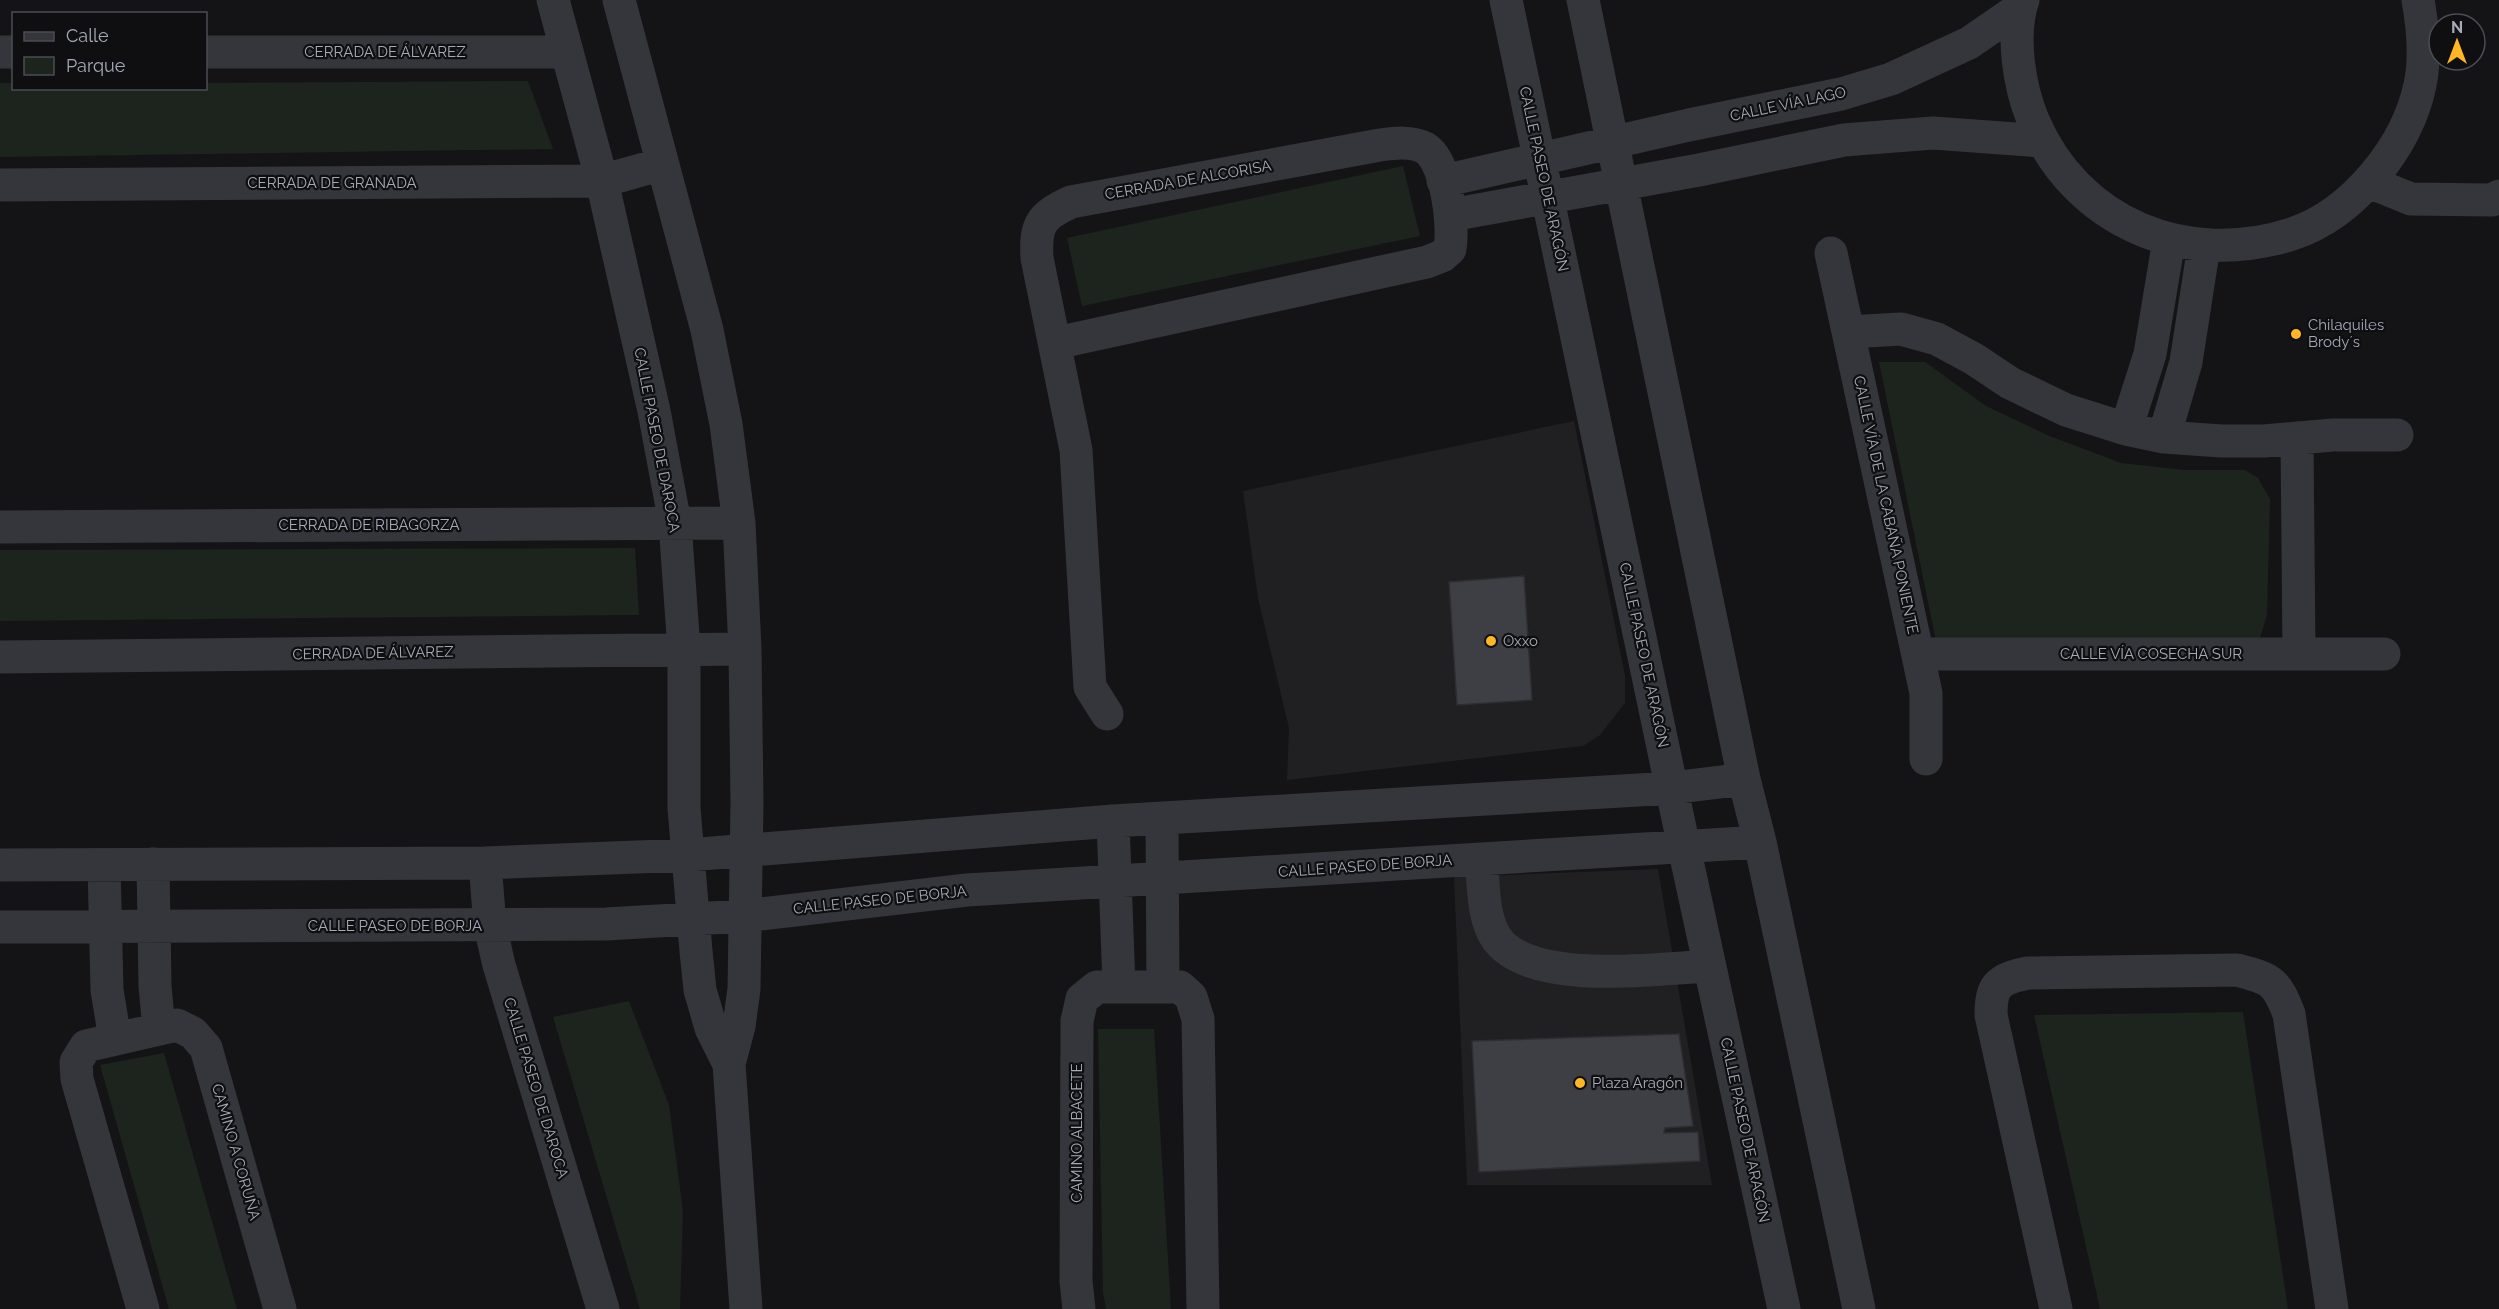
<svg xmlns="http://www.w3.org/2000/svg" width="2499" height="1309" viewBox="0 0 2499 1309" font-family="Raleway,sans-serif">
<rect width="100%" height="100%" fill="#141416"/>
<!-- built -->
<path fill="#202023" d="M1574 421 1625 676V703L1600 735 1583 746 1287 780 1289 728 1258 598 1243 491Z
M1658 869 1712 1185H1467L1454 877Z"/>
<!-- green -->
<path fill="#1c241d" d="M528 81 553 149 0 157V83H13L14 88H206V83Z
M1403 166 1420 236 1082 306 1067 238Z
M1879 362H1925L1986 406 2047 435 2121 463 2185 470H2245L2258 478 2270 499 2267 615 2260 638 1936 641Z
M635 548 639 615 0 621V550Z
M629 1001 669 1105 683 1211 680 1309H640L553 1017Z
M2243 1012 2288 1309H2100L2034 1015Z
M1098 1029H1154L1171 1309H1106L1103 1293Z
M164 1053 237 1309H169L100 1065Z"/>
<!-- building -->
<path fill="#3e3f44" stroke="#2e2e32" stroke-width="1.5" d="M1524 576 1532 700 1457 705 1449 582Z
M1679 1034 1693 1126 1665 1128 1664 1133 1698 1132 1700 1161 1479 1172 1472 1041Z"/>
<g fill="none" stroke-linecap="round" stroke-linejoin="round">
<!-- minor -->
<path stroke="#35363b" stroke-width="33" d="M553 0 602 181 654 411 675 523 684 650V808L696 951 700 990 711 1028 729 1064
M619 0 707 330 726 424 739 523 745 649 747 803 744 989 739 1026 729 1064 746 1309
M1506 0 1684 847 1784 1309
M1583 0 1744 779 1760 842 1859 1309
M2023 0C2011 35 2019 86 2033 120 2077 224 2186 268 2292 234 2353 214 2407 147 2420 85 2426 57 2423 28 2418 0
M0 52H14
M206 52H565
M1443 181 1689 125 1841 94 1891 79 1969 43 2020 8
M2369 182 2411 199 2492 200 2499 196
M0 185 602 181 662 164
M1451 215 1699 170 1844 140 1933 133 2042 141
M1831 253 1926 693V759
M1848 332 1901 329 1937 339 1974 359 2010 383 2066 410 2126 429 2164 437 2222 441H2264L2333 435H2397
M1056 343 1427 262 1442 256 1450 249C1454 226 1447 161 1425 148 1411 141 1395 143 1380 145L1071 202C1041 216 1035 224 1037 258L1076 450 1090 687 1107 714
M2126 429 2150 354 2169 240
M2164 437 2186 362 2204 246
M2297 438 2299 654
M0 527 739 523
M1918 654H2384
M0 657 745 649
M1162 819 1163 987
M1113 821 1119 987
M1481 859C1484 884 1482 918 1497 939 1531 986 1657 969 1709 966
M485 863 490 926 499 965 603 1309
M153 864 155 986 159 1029
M0 865 485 863 688 855 1113 821 1672 788 1744 779
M104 865 107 990 115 1039
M0 927 606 924 744 916 967 890 1760 842
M143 1309 77 1079 76 1062 86 1046 177 1025 193 1033 206 1048 280 1309
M1079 1309 1076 1281 1077 1021 1082 999 1097 987H1180L1191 997 1198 1019 1203 1309
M2056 1309 1991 1015C1991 985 1998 979 2028 973L2237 970C2271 979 2276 980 2289 1014L2332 1309"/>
</g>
<!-- markers -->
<g fill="#ffb723" stroke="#0f0f11" stroke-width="2">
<circle cx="2296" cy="334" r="6"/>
<circle cx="1491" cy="641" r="6"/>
<circle cx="1580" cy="1083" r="6"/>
</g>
<g text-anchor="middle" stroke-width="4.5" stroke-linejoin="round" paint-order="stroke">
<!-- street labels -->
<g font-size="15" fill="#a5aab8" stroke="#0f0f11">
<text x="385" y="57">CERRADA DE ÁLVAREZ</text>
<text transform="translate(1788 104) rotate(-12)" y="5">CALLE VÍA LAGO</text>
<text transform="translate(1544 179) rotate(78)" y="5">CALLE PASEO DE ARAGÓN</text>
<text transform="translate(1188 180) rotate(-10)" y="5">CERRADA DE ALCORISA</text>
<text x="332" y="188">CERRADA DE GRANADA</text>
<text transform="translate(657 440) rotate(79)" y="5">CALLE PASEO DE DAROCA</text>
<text transform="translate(1886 505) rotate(78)" y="5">CALLE VÍA DE LA CABAÑA PONIENTE</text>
<text x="369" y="530">CERRADA DE RIBAGORZA</text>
<text transform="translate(373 653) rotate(-1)" y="5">CERRADA DE ÁLVAREZ</text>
<text x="2151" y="659">CALLE VÍA COSECHA SUR</text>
<text transform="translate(1644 655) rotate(78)" y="5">CALLE PASEO DE ARAGÓN</text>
<text transform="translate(1365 866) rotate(-4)" y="5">CALLE PASEO DE BORJA</text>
<text transform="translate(880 900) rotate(-6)" y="5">CALLE PASEO DE BORJA</text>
<text x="395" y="931">CALLE PASEO DE BORJA</text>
<text transform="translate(536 1088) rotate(73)" y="5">CALLE PASEO DE DAROCA</text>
<text transform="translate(1745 1130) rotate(78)" y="5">CALLE PASEO DE ARAGÓN</text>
<text transform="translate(1077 1133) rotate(-90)" y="5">CAMINO ALBACETE</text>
<text transform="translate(236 1152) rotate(74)" y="5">CAMINO A CORUÑA</text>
</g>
<!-- poi labels -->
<g font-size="15" fill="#a5aab8" stroke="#0f0f11" text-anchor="start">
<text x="2308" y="330">Chilaquiles<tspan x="2308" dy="17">Brody´s</tspan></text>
<text x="1503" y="646">Oxxo</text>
<text x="1592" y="1088">Plaza Aragón</text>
</g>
</g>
<!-- legend -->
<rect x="12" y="12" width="195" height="78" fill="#0f0f11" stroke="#4b4d54" stroke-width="1.5"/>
<rect x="24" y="32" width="30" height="9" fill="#35363b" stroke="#4b4d54" stroke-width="1.5"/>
<text x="66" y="42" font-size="18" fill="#a5aab8">Calle</text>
<rect x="24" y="57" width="30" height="18" fill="#1c241d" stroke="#4b4d54" stroke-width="1.5"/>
<text x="66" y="72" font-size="18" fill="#a5aab8">Parque</text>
<!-- north arrow -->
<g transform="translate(2457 42)"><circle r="28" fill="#0f0f11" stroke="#4b4d54" stroke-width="1.5"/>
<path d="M0-4.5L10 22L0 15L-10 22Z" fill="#ffb723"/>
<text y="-9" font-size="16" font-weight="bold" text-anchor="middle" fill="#a5aab8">N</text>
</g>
</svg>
